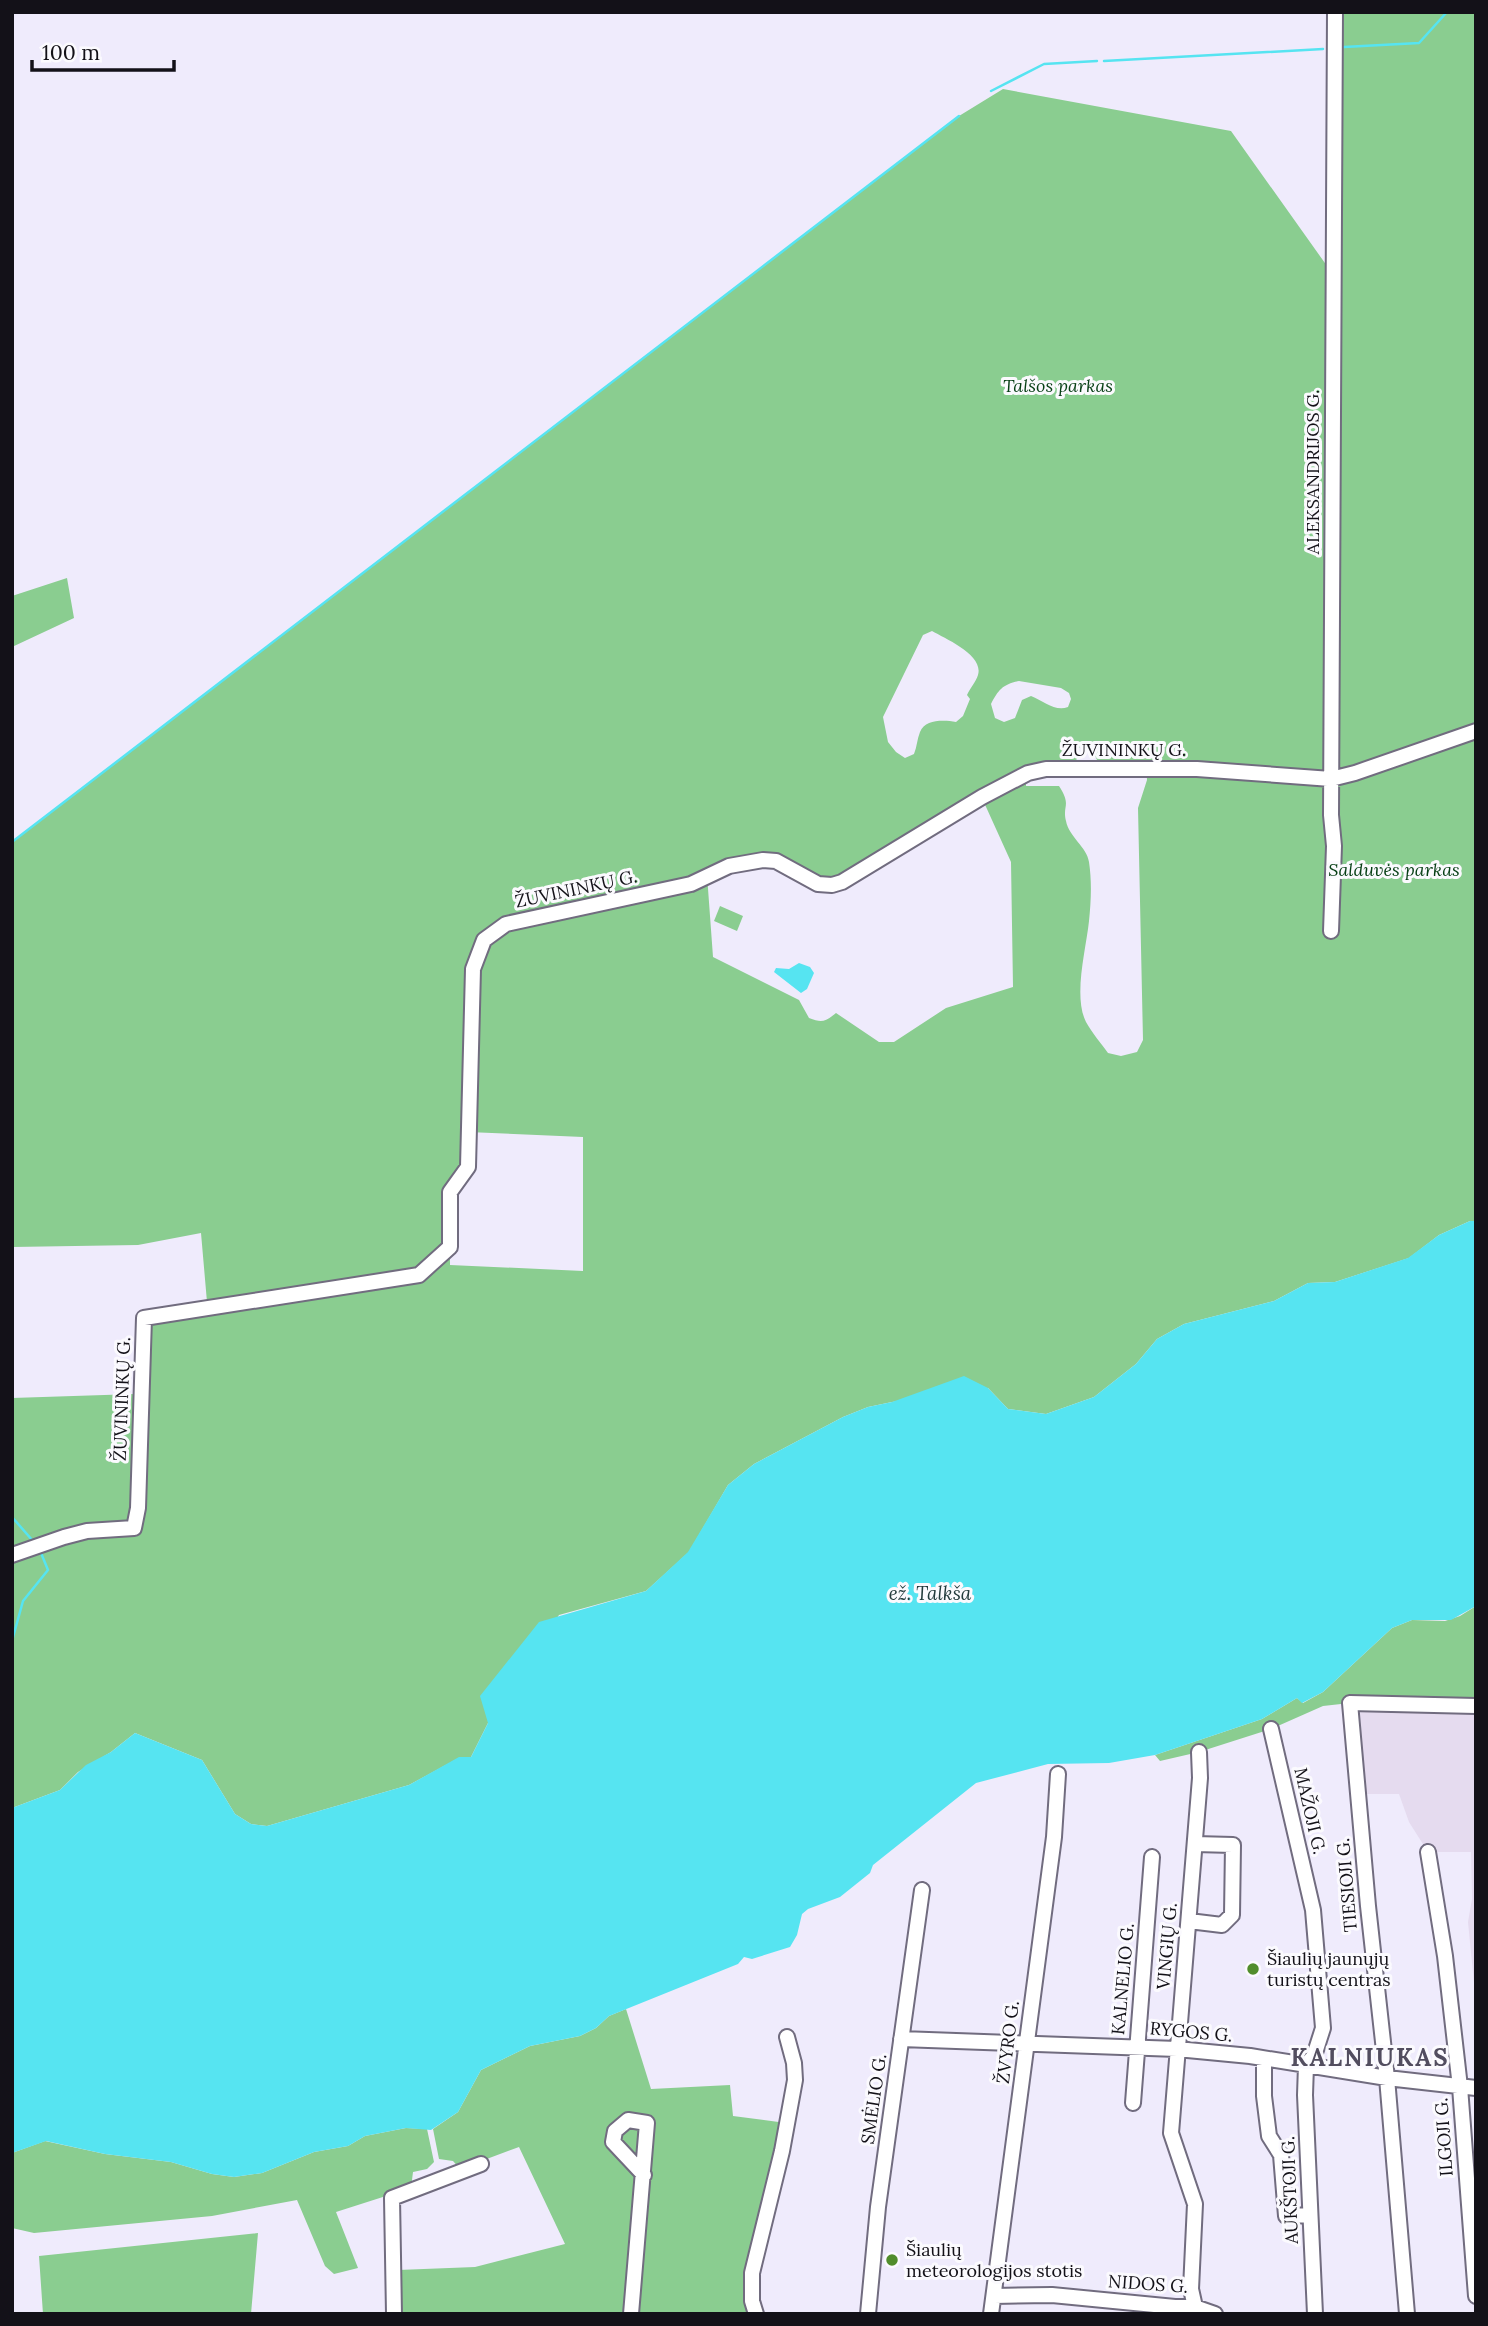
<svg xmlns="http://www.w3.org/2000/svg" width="1488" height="2326" viewBox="0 0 1488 2326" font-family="Lora,serif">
<rect width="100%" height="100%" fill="#efebfc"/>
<!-- industrial -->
<path fill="#e5dbef" d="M1350 1703 1476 1706V1984L1474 1983 1468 1922 1472 1899 1471 1852H1428L1409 1822 1399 1794H1358Z"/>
<!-- green -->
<path fill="#8acd90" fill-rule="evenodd" d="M1335 12H1476V1221H1470L1439 1235 1409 1258 1335 1282 1308 1283 1274 1301 1184 1324 1157 1339 1136 1364 1094 1397 1046 1414 1008 1409 988 1388 892 1402 868 1407 843 1417 754 1464 728 1485 689 1552 646 1591 559 1615 488 1723 471 1757 459 1758 409 1785 267 1826 251 1824 235 1814 202 1760 135 1733 111 1752 78 1772 60 1790 12 1808V1398L135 1394 137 1315 207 1302 201 1233 138 1245 12 1247V842L959 116 1003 89 1231 131 1332 273ZM932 631C946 639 984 655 978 675 976 682 970 688 967 695L970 699 963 716 956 722C944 720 925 719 920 732 917 739 917 747 914 754L905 758 896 752 888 742 883 717 923 635ZM1019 681 1061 688 1069 693 1071 699 1068 707C1055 712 1044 701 1031 696L1022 700 1015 718 1004 722 995 718 991 704C998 690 1003 684 1019 681ZM1083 745H1090L1097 760H1146L1147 780 1138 808 1143 1040 1137 1052 1121 1056 1108 1053C1101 1043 1092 1033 1086 1022 1073 996 1086 950 1089 921 1091 902 1092 882 1089 862 1087 847 1069 837 1066 821 1062 805 1072 806 1059 786H1026V769L1075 761 1077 759V749ZM982 798 1011 862 1013 987 946 1008 894 1042H879L836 1013C825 1022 822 1023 809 1018L799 1000 713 957 707 875 776 861 832 885ZM468 1132 583 1137V1271L450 1265V1192L468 1167Z
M67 578 74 618 12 647V596Z
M720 906 743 916 737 931 714 921Z
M1476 1606V1706L1350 1703 1323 1706 1271 1729 1199 1752 1160 1761 1155 1755 1262 1719 1297 1698 1303 1703 1323 1692 1392 1628 1412 1620 1445 1621 1460 1616Z
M626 2009 651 2089 730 2085 733 2116 786 2123 752 2273 756 2314H399L398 2270 475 2267 565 2244 519 2147 460 2169 453 2161 439 2159 433 2129 458 2112 481 2070 530 2046 580 2036 596 2028 609 2016Z
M406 2128 427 2129 434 2162 427 2169 413 2172 411 2188 336 2212 358 2268 334 2274 325 2266 297 2200 212 2216 34 2233 12 2228V2153L45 2141 105 2154 171 2162 212 2174 234 2177 262 2173 314 2152 348 2146 365 2136Z
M258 2233 251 2314H43L39 2256Z"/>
<!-- water -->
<path fill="#56e4f1" d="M799 963 810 967 814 973 807 989 801 993 774 972 776 968 789 969Z
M1470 1221H1476V1606L1451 1620H1412L1392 1628 1323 1692 1302 1703 1297 1698 1262 1719 1155 1755 1109 1763 1048 1764 976 1783 873 1865 870 1873 840 1897 808 1909 802 1914 797 1935 790 1947 752 1959 744 1957 738 1964 609 2016 596 2028 580 2036 530 2046 481 2070 458 2112 431 2130 406 2128 365 2136 348 2146 314 2152 262 2173 234 2177 212 2174 171 2162 105 2154 46 2141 12 2153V1808L60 1790 86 1765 111 1752 135 1733 202 1760 235 1814 251 1824 267 1826 409 1785 459 1757H471L488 1723 480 1696 539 1622 646 1591 688 1552 728 1485 754 1464 843 1417 868 1407 892 1402 964 1376 988 1388 1008 1409 1046 1414 1094 1397 1136 1364 1157 1339 1184 1324 1274 1301 1308 1283 1335 1282 1408 1258 1439 1235Z"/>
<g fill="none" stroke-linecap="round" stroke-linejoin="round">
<!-- stream -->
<path stroke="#56e4f1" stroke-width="2.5" d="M1344 47 1419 43 1447 12
M1104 61 1323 49
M991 91 1044 64 1097 61
M12 842 959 116
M12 1517 33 1541
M12 1641 23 1601 48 1570 41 1553"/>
<defs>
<path id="minor" d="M1331 931 1334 846 1331 815 1335 12
M12 1555 64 1537 87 1531 134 1528 138 1508 144 1318 419 1275 450 1247V1192L468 1167 473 969 484 940 506 924 691 884 729 866 763 860 776 861 818 884 832 885 842 882 982 797 1028 773 1046 769H1197L1331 779 1355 773 1476 731
M1271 1729 1313 1910 1323 2028 1314 2056 1306 2065 1305 2095 1315 2314
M1428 1852 1445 1956 1460 2087 1476 2296
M1189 1921 1222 1925 1232 1915 1233 1845 1195 1844
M901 2039 1177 2049 1250 2056 1387 2078 1476 2088
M1264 2059V2096L1269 2136 1281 2155 1286 2216 1310 2215
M1133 2103 1152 1857
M994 2296 1052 2295 1175 2307H1195L1215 2314
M1195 2307 1191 2289 1195 2204 1171 2133 1200 1778 1199 1752
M394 2314 392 2198 481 2164
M631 2314 647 2123 628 2120 615 2131 613 2142 644 2175
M756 2314 752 2301V2273L782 2151 795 2080 794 2063 787 2037
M868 2314 878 2207 922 1890
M991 2314 1054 1837 1058 1774
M1407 2314 1387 2078 1368 1906 1350 1703 1476 1706"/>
</defs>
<!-- minor casing -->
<use href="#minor" stroke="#716c7f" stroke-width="18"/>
<!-- minor -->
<use href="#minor" stroke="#fff" stroke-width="14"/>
</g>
<!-- markers -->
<g fill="#518d2c" stroke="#fbfafe" stroke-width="2.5">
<circle cx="1253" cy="1969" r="7"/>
<circle cx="892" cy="2260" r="7"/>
</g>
<g text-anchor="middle" stroke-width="6" stroke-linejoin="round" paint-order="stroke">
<!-- park labels -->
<g font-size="18" font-style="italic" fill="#063f14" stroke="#fbfafe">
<text x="1058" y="392">Talšos parkas</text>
<text x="1394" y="876">Salduvės parkas</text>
</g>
<!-- street labels -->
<g font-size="18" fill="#131118" stroke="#fbfafe">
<text transform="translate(1313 472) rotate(-90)" y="6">ALEKSANDRIJOS G.</text>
<text x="1124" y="756">ŽUVININKŲ G.</text>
<text transform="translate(576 889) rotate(-12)" y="6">ŽUVININKŲ G.</text>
<text transform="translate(122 1399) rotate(-88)" y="6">ŽUVININKŲ G.</text>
<text transform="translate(1310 1811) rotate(77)" y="6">MAŽOJI G.</text>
<text transform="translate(1347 1885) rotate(-95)" y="6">TIESIOJI G.</text>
<text transform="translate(1167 1946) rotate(-85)" y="6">VINGIŲ G.</text>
<text transform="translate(1123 1979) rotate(-85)" y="6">KALNELIO G.</text>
<text transform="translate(1191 2032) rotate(5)" y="6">RYGOS G.</text>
<text transform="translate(1008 2042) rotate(-83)" y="6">ŽVYRO G.</text>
<text transform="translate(874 2099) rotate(-82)" y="6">SMĖLIO G.</text>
<text transform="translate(1444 2137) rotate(-94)" y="6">ILGOJI G.</text>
<text transform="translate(1290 2190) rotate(-92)" y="6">AUKŠTOJI G.</text>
<text transform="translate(1148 2284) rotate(4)" y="6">NIDOS G.</text>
</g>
<!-- poi labels -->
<g font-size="18" fill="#131118" stroke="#fbfafe" text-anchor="start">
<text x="1267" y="1965">Šiaulių jaunųjų<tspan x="1267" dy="21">turistų centras</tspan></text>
<text x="906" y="2256">Šiaulių<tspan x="906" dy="21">meteorologijos stotis</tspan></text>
</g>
<!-- water labels -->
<g font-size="19" font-style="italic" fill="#233b3d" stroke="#fbfafe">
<text x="930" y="1600">ež. Talkša</text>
</g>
<!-- district labels -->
<g font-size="24" font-weight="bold" letter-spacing="2" fill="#524d5f" stroke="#fbfafe">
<text x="1370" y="2066">KALNIUKAS</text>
</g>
</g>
<!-- border -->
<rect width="1488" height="2326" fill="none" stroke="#131118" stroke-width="28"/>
<!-- scale -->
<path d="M32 60v10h142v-10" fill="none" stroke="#131118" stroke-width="3.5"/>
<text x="42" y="60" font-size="21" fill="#131118" stroke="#fbfafe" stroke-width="5" paint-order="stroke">100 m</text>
</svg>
